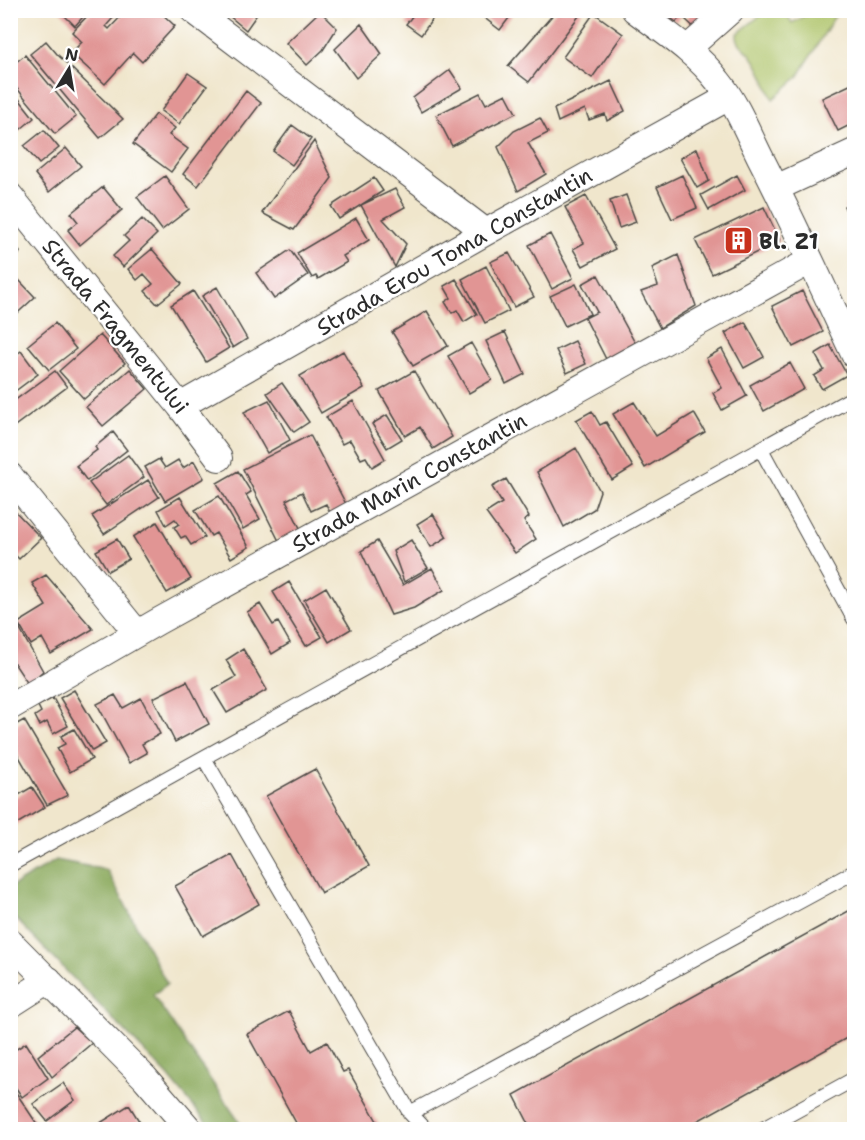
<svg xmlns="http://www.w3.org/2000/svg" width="865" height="1140" viewBox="0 0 865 1140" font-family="'Shantell Sans',sans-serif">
<rect width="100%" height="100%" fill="#fff"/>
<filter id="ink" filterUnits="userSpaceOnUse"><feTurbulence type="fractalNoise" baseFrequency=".0167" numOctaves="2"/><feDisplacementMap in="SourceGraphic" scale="12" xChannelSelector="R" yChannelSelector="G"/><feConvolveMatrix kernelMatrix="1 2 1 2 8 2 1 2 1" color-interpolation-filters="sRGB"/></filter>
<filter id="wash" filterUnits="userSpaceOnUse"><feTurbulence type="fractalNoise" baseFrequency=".008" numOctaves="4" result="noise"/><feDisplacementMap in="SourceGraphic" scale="24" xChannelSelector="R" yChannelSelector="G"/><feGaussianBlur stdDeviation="1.35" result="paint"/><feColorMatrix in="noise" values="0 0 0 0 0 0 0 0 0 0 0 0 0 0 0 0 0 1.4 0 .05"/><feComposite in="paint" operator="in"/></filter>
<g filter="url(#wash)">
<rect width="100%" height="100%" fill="#f0e6cc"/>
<!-- green -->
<path fill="#adc368" stroke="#6c774a" stroke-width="1.5" d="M766 11H785L792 23 813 11H838L798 77 773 99C766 84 760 66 750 54 744 47 736 43 737 34Z"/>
<!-- forest -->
<path fill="#8aa95c" stroke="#5a6a44" stroke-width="1.5" d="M56 860 107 870 167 984 153 995 244 1129H212L168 1076 11 914V887Z"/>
<g id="blocks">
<!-- building -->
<path fill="#e19594" d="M59 10H89L75 26Z
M90 10H120L106 26 109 29 127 10H158L175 26 142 62 133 53 105 84 71 53 82 42 72 32 91 12Z
M222 10H260L246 30Z
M417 10H439L421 35 406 24Z
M486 10H515L500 30 482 16Z
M557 10H580L582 12 529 82 508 66Z
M663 10H717L698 31 685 19 690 14 686 11 676 22 672 19 668 24 659 15Z
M320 11 337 28 323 50 307 65 286 43Z
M594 13 623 34 592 78 563 57Z
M361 24 382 54 356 78 335 49Z
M46 41 57 54 123 119 100 138 30 54Z
M25 55 76 117 55 134 10 80V67Z
M450 70 462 88 421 112 413 98Z
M188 73 207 86 179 124 161 111Z
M611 81 625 111 607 121 605 114 589 120 585 109 558 122 554 109Z
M854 83V123L838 131 822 98Z
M246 91 261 103 198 186 183 174Z
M480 93 486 104 506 94 516 113 452 146 436 115Z
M16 95 34 118 15 134 10 127V100Z
M156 114 175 128 169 135 188 149 171 172 133 144Z
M540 118 548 133 528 143 546 174 518 191 498 147 514 131Z
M292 125 311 139 292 165 273 151Z
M44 130 59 148 39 164 24 146Z
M314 141 332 178 294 230 262 213Z
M66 148 81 166 49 192 35 174Z
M697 148 709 181 697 188 680 158Z
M682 175 697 208 672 219 657 187Z
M737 175 745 190 709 210 701 195Z
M165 176 189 209 162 230 137 197Z
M374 178 383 191 339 219 331 206Z
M103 187 122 210 80 245 68 230 78 222 71 213Z
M395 189 405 207 383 219 406 244 395 267 361 205Z
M626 195 636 222 619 228 610 201Z
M586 196 615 249 583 266 573 249 584 243 565 207Z
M854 201V223L852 224 844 206Z
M764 207 780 241 712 274 695 240Z
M356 218 369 240 343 256 347 262 318 279 316 276 312 278 297 253Z
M142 219 157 234 123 267 113 256 129 241 124 236Z
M550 234 573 278 552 289 529 245Z
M10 240 20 252 10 271Z
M152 249 182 284 157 304 145 291 153 284 144 274 137 280 128 269Z
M290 250 308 275 274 299 256 273Z
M509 253 534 297 514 307 490 262Z
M678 255 696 306 660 328 641 292 658 286 652 268Z
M486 266 509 311 485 323 462 279Z
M598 275 635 343 606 359 585 318 597 312 582 284Z
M18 279 35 297 10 320V286Z
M456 279 477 314 464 322 457 310 452 313 445 302 451 298 444 286Z
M576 284 590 314 565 326 550 296Z
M217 287 247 339 233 348 202 296Z
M193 291 229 348 206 362 171 305Z
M802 291 823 332 793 347 772 306Z
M427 311 448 346 413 366 392 332Z
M745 322 764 357 744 368 725 333Z
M55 323 76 349 49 370 28 345Z
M505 332 525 374 506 384 486 341Z
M100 335 125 363 84 399 59 371Z
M575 341 586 364 567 373 556 350Z
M471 343 492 380 469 393 448 356Z
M830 345 847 375 822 389 814 376 824 370 815 354Z
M722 349 747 396 722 410 713 393 722 388 706 358Z
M21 351 38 374 10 395V371L15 367 10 359Z
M343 351 364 388 321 413 300 376Z
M790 363 804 389 764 411 750 385Z
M130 369 147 389 103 426 86 407Z
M55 371 67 387 12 428 10 426V404Z
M414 371 452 437 433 449 420 427 405 436 379 391Z
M282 383 309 422 294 432 267 393Z
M269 400 290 440 267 453 244 412Z
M353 401 385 459 372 467 366 457 361 459 350 440 342 444 326 417Z
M634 402 656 436 694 413 705 432 645 468 613 414Z
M592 411 600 425 606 422 633 467 612 480 576 420Z
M387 415 402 439 387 448 372 424Z
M113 432 127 450 87 481 76 466 97 450 95 447Z
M310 435 348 508 332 517 326 504 311 511 302 492 286 500 302 532 280 543 243 469Z
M576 448 600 491 594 509 564 527 537 472Z
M128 455 144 477 106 505 89 483Z
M159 459 165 468 178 460 183 468 194 461 204 478 165 501 145 467Z
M238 471 251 492 246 495 260 519 243 529 217 483Z
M506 479 529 517 524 521 536 539 515 553 486 513 502 503 492 487Z
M148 480 159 497 104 534 92 516Z
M219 496 249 547 231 558 216 533 211 536 195 510Z
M180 497 205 537 191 545 185 536 181 538 174 527 179 524 175 519 166 525 158 510Z
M12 508 41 538 19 559 10 550V509Z
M433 514 447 537 431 547 417 524Z
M157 522 191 579 167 593 133 537Z
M117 539 129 559 108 571 96 551Z
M411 540 428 568 404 582 393 551Z
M377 541 403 585 432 568 444 590 414 608 391 615 361 551Z
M46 575 93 629 51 654 42 638 31 645 18 623 46 606 32 583Z
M289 582 322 637 306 646 273 592Z
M326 587 351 629 329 642 304 600Z
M260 604 273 625 278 622 290 643 272 654 247 612Z
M10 612 43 671 28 684 10 657Z
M243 649 267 690 227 713 213 690 236 677 226 660Z
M187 681 209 724 175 742 153 698Z
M74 690 106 743 92 751 60 698Z
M115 695 123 708 141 698 160 734 142 744 147 753 129 763 97 704Z
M53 698 68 726 53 734 47 722 40 726 35 716 41 712 38 706Z
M24 720 68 795 47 805 10 741V728Z
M74 729 92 759 70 772 57 748 65 744 61 736Z
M315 769 369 866 321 893 266 796Z
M32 787 45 807 10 828V800Z
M232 855 259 904 203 936 175 886Z
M854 908V1034L681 1130H597L595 1126 589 1130H532L514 1095Z
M289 1011 311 1051 327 1042 343 1072 348 1070 382 1130H300L247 1034Z
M74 1027 92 1043 52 1077 38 1056Z
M26 1043 48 1078 22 1097 10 1079V1053Z
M63 1083 75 1100 47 1121 33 1104Z
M10 1084 23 1103 41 1130H15L10 1123Z
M129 1105 141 1124 132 1130H89Z"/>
</g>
</g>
<g filter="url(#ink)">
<use href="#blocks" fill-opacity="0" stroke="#494743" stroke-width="1.5"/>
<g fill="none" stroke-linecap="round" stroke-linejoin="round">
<defs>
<path id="service" d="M761 449 854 619
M204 758 410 1113 426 1130
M10 865 854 397
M410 1113 854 872
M761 1130 854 1079"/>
<path id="minor" d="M193 10 486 232
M635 10C664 32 696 52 718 81 736 103 747 131 760 157 793 221 823 288 854 354
M687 49 731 10
M776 188 854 152
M10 196 180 406 219 458
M180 406 486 232 729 97
M10 476 137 633
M10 707 157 622 810 261
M10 942 145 1078 190 1130
M10 1005 49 980"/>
</defs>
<!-- service casing -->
<use href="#service" stroke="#494743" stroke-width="16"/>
<!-- minor casing -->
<use href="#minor" stroke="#494743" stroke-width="28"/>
<!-- service -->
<use href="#service" stroke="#fff" stroke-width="14"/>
<!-- minor -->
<use href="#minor" stroke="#fff" stroke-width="26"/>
</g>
</g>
<!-- icons -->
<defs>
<symbol id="building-square" viewBox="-11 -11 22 22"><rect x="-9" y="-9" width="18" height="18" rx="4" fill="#c8321e" stroke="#fff"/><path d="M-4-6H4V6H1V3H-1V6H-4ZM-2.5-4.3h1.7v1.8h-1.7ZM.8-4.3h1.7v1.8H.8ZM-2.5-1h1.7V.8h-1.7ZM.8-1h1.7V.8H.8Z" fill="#fff"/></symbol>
</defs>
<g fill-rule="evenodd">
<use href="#building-square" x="722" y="224" width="33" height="33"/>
</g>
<g text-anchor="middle" stroke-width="4.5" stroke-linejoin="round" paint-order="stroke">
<!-- poi labels -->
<g font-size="22" font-weight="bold" fill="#2b2b2b" stroke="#fff" text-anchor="start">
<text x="759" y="249">Bl. Z1</text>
</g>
<!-- street labels -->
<g font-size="22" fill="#2b2b2b" stroke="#fff">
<text transform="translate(454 251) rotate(-30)" y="8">Strada Erou Toma Constantin</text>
<text transform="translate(116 326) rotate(51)" y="8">Strada Fragmentului</text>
<text transform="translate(409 482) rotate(-29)" y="8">Strada Marin Constantin</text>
</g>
</g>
<!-- margin -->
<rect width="865" height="1140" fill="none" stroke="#fff" stroke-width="36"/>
<!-- north arrow -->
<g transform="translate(69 69) rotate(11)" stroke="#ffffff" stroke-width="4.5" paint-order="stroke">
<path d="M0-4.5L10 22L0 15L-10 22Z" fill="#2b2b2b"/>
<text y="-9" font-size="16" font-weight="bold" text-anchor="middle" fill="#2b2b2b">N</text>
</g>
</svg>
